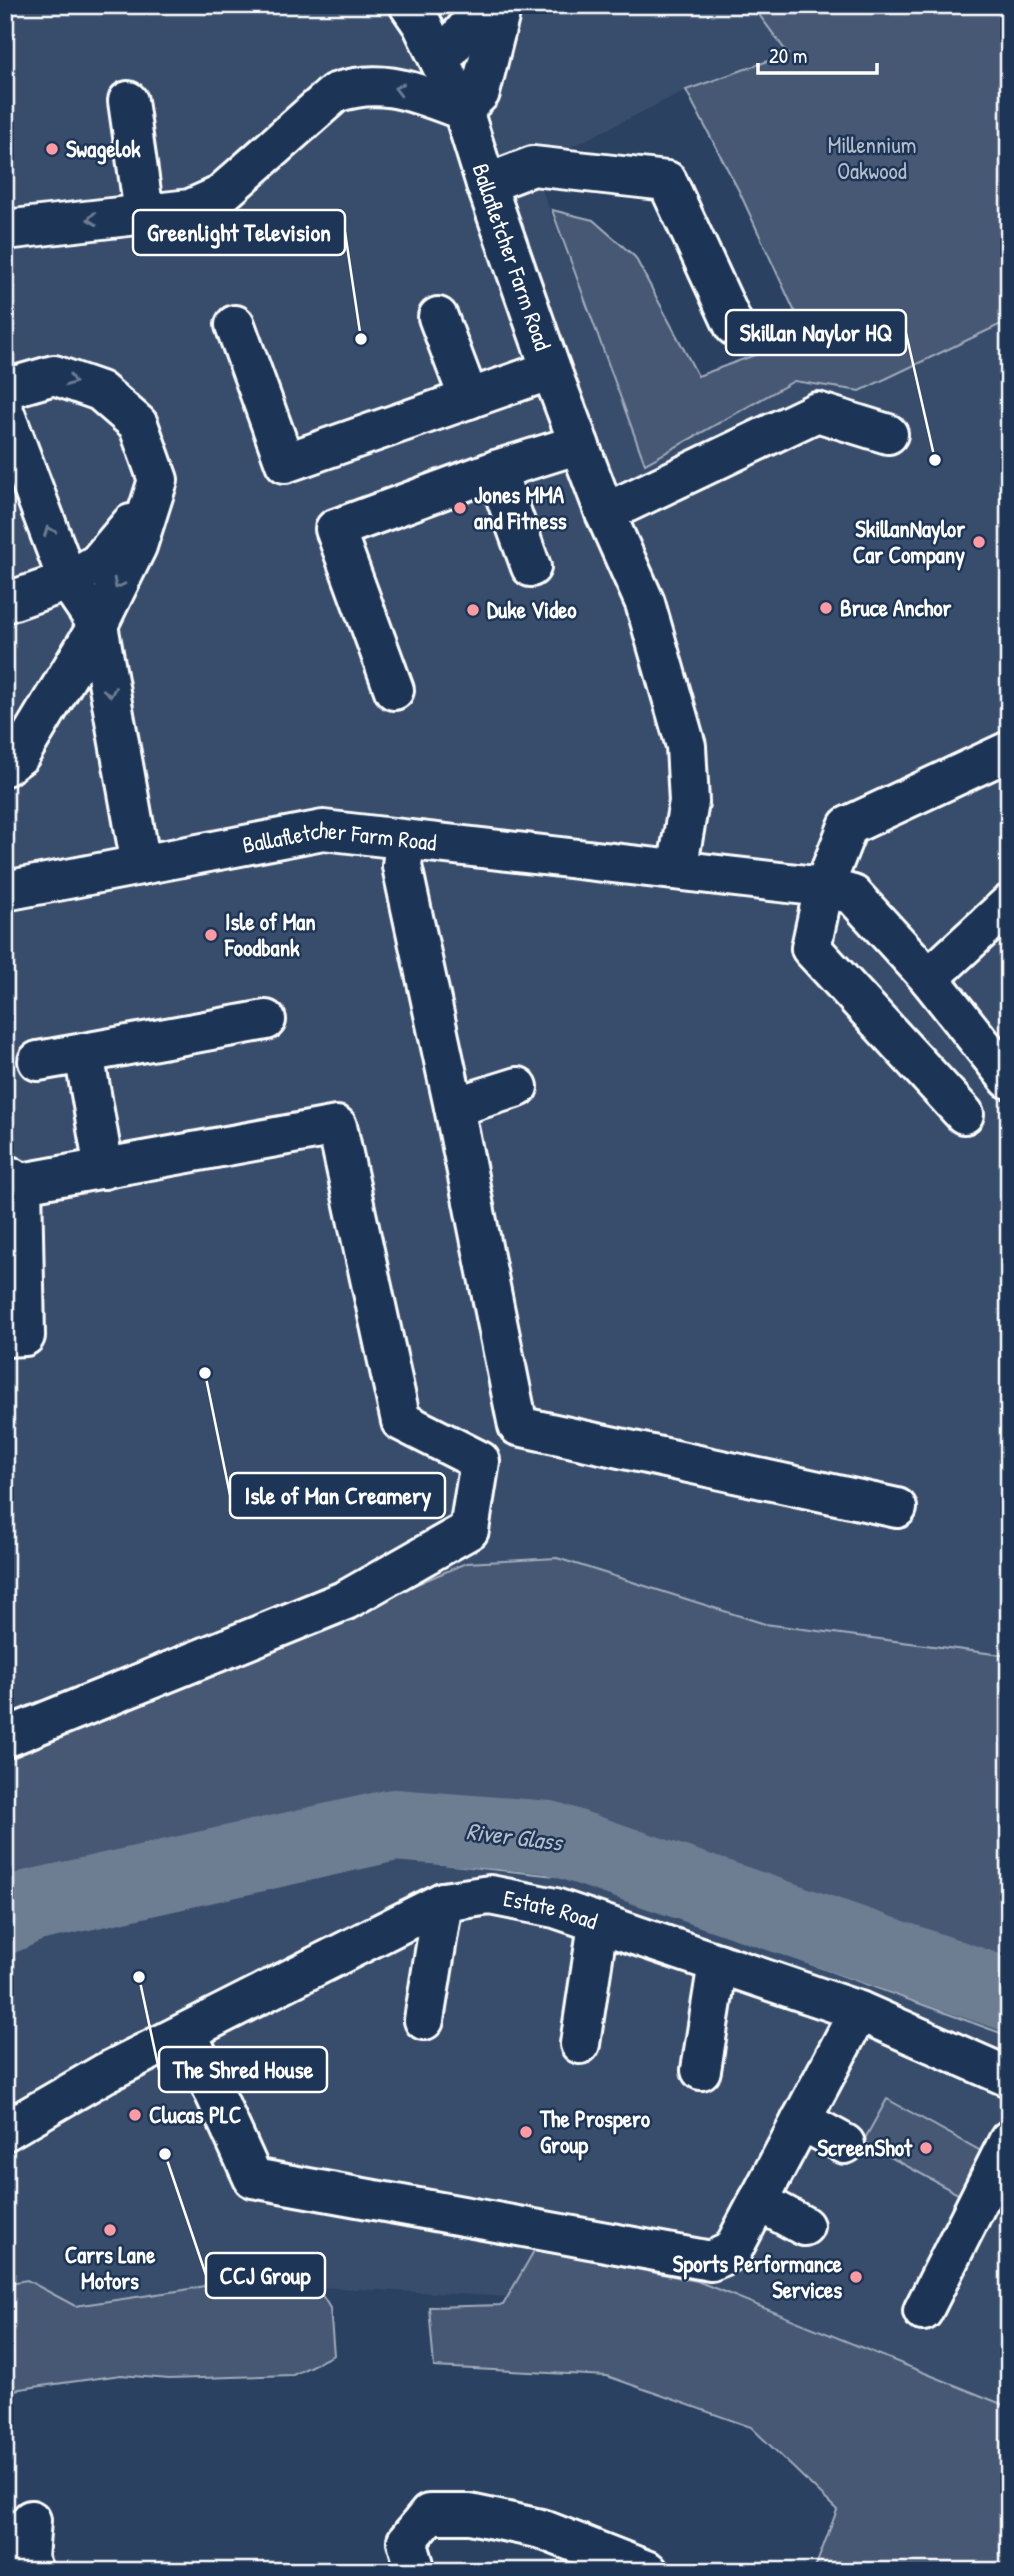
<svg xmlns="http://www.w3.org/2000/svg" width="1014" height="2576" viewBox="0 0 1014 2576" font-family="'Patrick Hand',sans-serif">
<rect width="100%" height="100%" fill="#2a4161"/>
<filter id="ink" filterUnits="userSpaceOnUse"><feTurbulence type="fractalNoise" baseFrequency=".0143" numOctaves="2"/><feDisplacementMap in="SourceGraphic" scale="14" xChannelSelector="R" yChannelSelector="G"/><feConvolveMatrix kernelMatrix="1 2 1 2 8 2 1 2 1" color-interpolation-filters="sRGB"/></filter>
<g filter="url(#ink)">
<!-- built -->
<path fill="#394e6c" d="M5 5H752L788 53 686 90 533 166 645 464 794 381 860 391 999 325 1009 324V1656L765 1624 5 1796Z
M370 1856 574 1878 1009 2036V2431L684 2306 319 2287 99 2307 5 2322V1925Z"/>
<!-- green -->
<path fill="#465975" stroke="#a2acba" stroke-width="2" d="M752 5H1009V324L999 325 860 391 794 381 645 464 552 210 593 220 635 257 698 376 806 336 739 191 686 90 788 54Z
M557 1558 765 1624 1009 1656V2036L574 1878 369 1856 5 1925V1761L466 1563Z
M887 2099 988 2155 965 2198 863 2142Z
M535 2249 697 2281 1009 2407V2571H814L837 2510 751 2427 607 2376 434 2367 429 2307 503 2305Z
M304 2266 330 2308 334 2355 293 2375 169 2379 121 2375 5 2391V2284L27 2280 75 2306 184 2290Z"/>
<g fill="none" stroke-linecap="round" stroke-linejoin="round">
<!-- river -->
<path stroke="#6d7d92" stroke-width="72" d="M5 1918 31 1906 394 1825 549 1837 1009 1995"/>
<defs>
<g id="minor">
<path id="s1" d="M409 5 422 24 463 110 486 184 551 370 605 513 645 603 686 746 689 802 677 870"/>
<path d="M440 61 471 23 475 5"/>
<path d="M128 101 144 213"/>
<path d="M463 110 480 93 502 5"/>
<path d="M486 184 533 166 667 181 734 326"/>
<path d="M5 230 190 209 219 196 335 93C385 76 417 94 463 110"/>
<path d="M438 317 469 399"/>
<path d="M235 325 285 463 551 370"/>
<path d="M5 389 54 375 100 391 138 424 158 480 137 546 98 625 20 755 5 766"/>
<path d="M5 414 68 581 98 563 131 524"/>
<path d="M496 470 531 567"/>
<path d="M605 513 817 412 888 434"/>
<path d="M5 603 68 581 98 625 141 865"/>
<path d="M394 690 335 529 496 470 579 444"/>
<path d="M405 840 402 866 454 1107 518 1426 897 1508"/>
<path id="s2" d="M5 891 323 830 824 887 853 895 929 978 1009 1079"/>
<path d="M929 978 1009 904"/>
<path d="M84 1053 266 1020"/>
<path d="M38 1061 84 1053 104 1169"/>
<path d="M454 1107 518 1087"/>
<path d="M964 1114 811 948 824 887 848 826 1009 751"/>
<path d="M5 1174 22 1183 25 1336 5 1337"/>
<path d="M5 1738 346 1600 469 1530 480 1461 401 1421 337 1126 22 1183"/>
<path d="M424 2020 443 1902"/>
<path d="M187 2032 253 2178 711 2261 732 2251 859 2011"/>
<path d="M580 2044 598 1924"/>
<path d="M701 2070 718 1963"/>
<path d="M801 2120 845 2144"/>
<path id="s3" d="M5 2131 105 2073 443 1902 490 1895 555 1908 859 2011 1009 2077"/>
<path d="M758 2201 804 2226"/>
<path d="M923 2311 1009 2140"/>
<path d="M31 2520 28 2558 33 2571"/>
<path d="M416 2571 407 2541 429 2514H470L541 2529 648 2571"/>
</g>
</defs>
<!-- minor casing -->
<use href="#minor" stroke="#fff" stroke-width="44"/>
<!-- minor -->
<use href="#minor" stroke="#1d3557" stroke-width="38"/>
</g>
<!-- one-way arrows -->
<defs><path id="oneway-chevron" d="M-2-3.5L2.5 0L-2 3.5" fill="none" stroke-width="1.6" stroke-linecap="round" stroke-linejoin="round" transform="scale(1.75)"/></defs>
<g stroke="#6c7c92">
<use href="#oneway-chevron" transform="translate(399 89) rotate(-166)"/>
<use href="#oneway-chevron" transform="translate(92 219) rotate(173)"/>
<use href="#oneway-chevron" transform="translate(71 381) rotate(19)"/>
<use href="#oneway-chevron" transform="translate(49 531) rotate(-111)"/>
<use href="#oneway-chevron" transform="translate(118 584) rotate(117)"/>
<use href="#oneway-chevron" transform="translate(110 692) rotate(80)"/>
</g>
</g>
<!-- markers -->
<g fill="#ff9aa2" stroke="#1d3557" stroke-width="2.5">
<circle cx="52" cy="149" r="7"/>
<circle cx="460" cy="508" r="7"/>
<circle cx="979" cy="542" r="7"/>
<circle cx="826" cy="608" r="7"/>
<circle cx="473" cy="610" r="7"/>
<circle cx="211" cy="935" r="7"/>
<circle cx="135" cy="2115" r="7"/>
<circle cx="526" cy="2132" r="7"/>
<circle cx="926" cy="2148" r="7"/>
<circle cx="110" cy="2230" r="7"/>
<circle cx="856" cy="2277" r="7"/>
</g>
<g text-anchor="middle" stroke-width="5" stroke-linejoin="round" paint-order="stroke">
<!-- park labels -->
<g font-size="23" fill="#b5bdc8" stroke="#1d3557">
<text x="872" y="153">Millennium<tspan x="872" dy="26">Oakwood</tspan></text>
</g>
<!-- poi labels -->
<g font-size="23" font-weight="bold" fill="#fff" stroke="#1d3557" text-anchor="start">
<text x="66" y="157">Swagelok</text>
<text x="474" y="503">Jones MMA<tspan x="474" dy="26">and Fitness</tspan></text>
<text x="965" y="537" text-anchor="end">SkillanNaylor<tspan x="965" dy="26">Car Company</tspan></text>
<text x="840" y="616">Bruce Anchor</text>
<text x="487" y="618">Duke Video</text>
<text x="225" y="930">Isle of Man<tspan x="225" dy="26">Foodbank</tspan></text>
<text x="149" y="2123">Clucas PLC</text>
<text x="540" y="2127">The Prospero<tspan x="540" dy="26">Group</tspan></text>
<text x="912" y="2156" text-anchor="end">ScreenShot</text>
<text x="110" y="2263" text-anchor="middle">Carrs Lane<tspan x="110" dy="26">Motors</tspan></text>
<text x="842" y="2272" text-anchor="end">Sports Performance<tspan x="842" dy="26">Services</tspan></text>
</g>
<!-- street labels -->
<g font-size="23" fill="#fff" stroke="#1d3557">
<text dy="8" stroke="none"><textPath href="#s1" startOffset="273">Ballafletcher Farm Road</textPath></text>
<text dy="8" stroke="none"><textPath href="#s2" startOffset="340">Ballafletcher Farm Road</textPath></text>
<text dy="8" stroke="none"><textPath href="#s3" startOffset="604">Estate Road</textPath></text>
</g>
<!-- water labels -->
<g font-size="24" font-style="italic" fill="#b6bec8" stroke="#1d3557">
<text transform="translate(514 1837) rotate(7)" y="8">River Glass</text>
</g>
</g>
<!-- callouts -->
<path fill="none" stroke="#fff" stroke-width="2.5" d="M361 339L345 232M935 460L906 333M205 1373L230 1495M139 1977L159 2070M165 2154L206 2275"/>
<g fill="#fff" stroke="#1d3557" stroke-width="2.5">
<circle cx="361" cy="339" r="7"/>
<circle cx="935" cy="460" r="7"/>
<circle cx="205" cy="1373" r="7"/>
<circle cx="139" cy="1977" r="7"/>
<circle cx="165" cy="2154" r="7"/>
</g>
<g fill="#1d3557" stroke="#fff" stroke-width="2.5">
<rect x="133" y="210" width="212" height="45" rx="7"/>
<rect x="726" y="310" width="180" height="45" rx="7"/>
<rect x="230" y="1473" width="215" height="45" rx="7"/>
<rect x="159" y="2047" width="168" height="45" rx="7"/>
<rect x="206" y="2253" width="119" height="45" rx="7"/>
</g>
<g font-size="24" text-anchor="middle" font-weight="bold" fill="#fff">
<text x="239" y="241">Greenlight Television</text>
<text x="816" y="341">Skillan Naylor HQ</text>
<text x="338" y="1504">Isle of Man Creamery</text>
<text x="243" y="2078">The Shred House</text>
<text x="265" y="2284">CCJ Group</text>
</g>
<!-- margin -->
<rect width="1014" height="2576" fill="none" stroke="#1d3557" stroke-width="28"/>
<rect x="14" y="14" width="986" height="2548" fill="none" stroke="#fff" stroke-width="2.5" filter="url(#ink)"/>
<!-- scale -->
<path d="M758 63v10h119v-10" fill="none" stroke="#ffffff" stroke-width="3.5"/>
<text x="769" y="63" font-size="21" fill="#ffffff" stroke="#1d3557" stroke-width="5" paint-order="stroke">20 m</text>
</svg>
